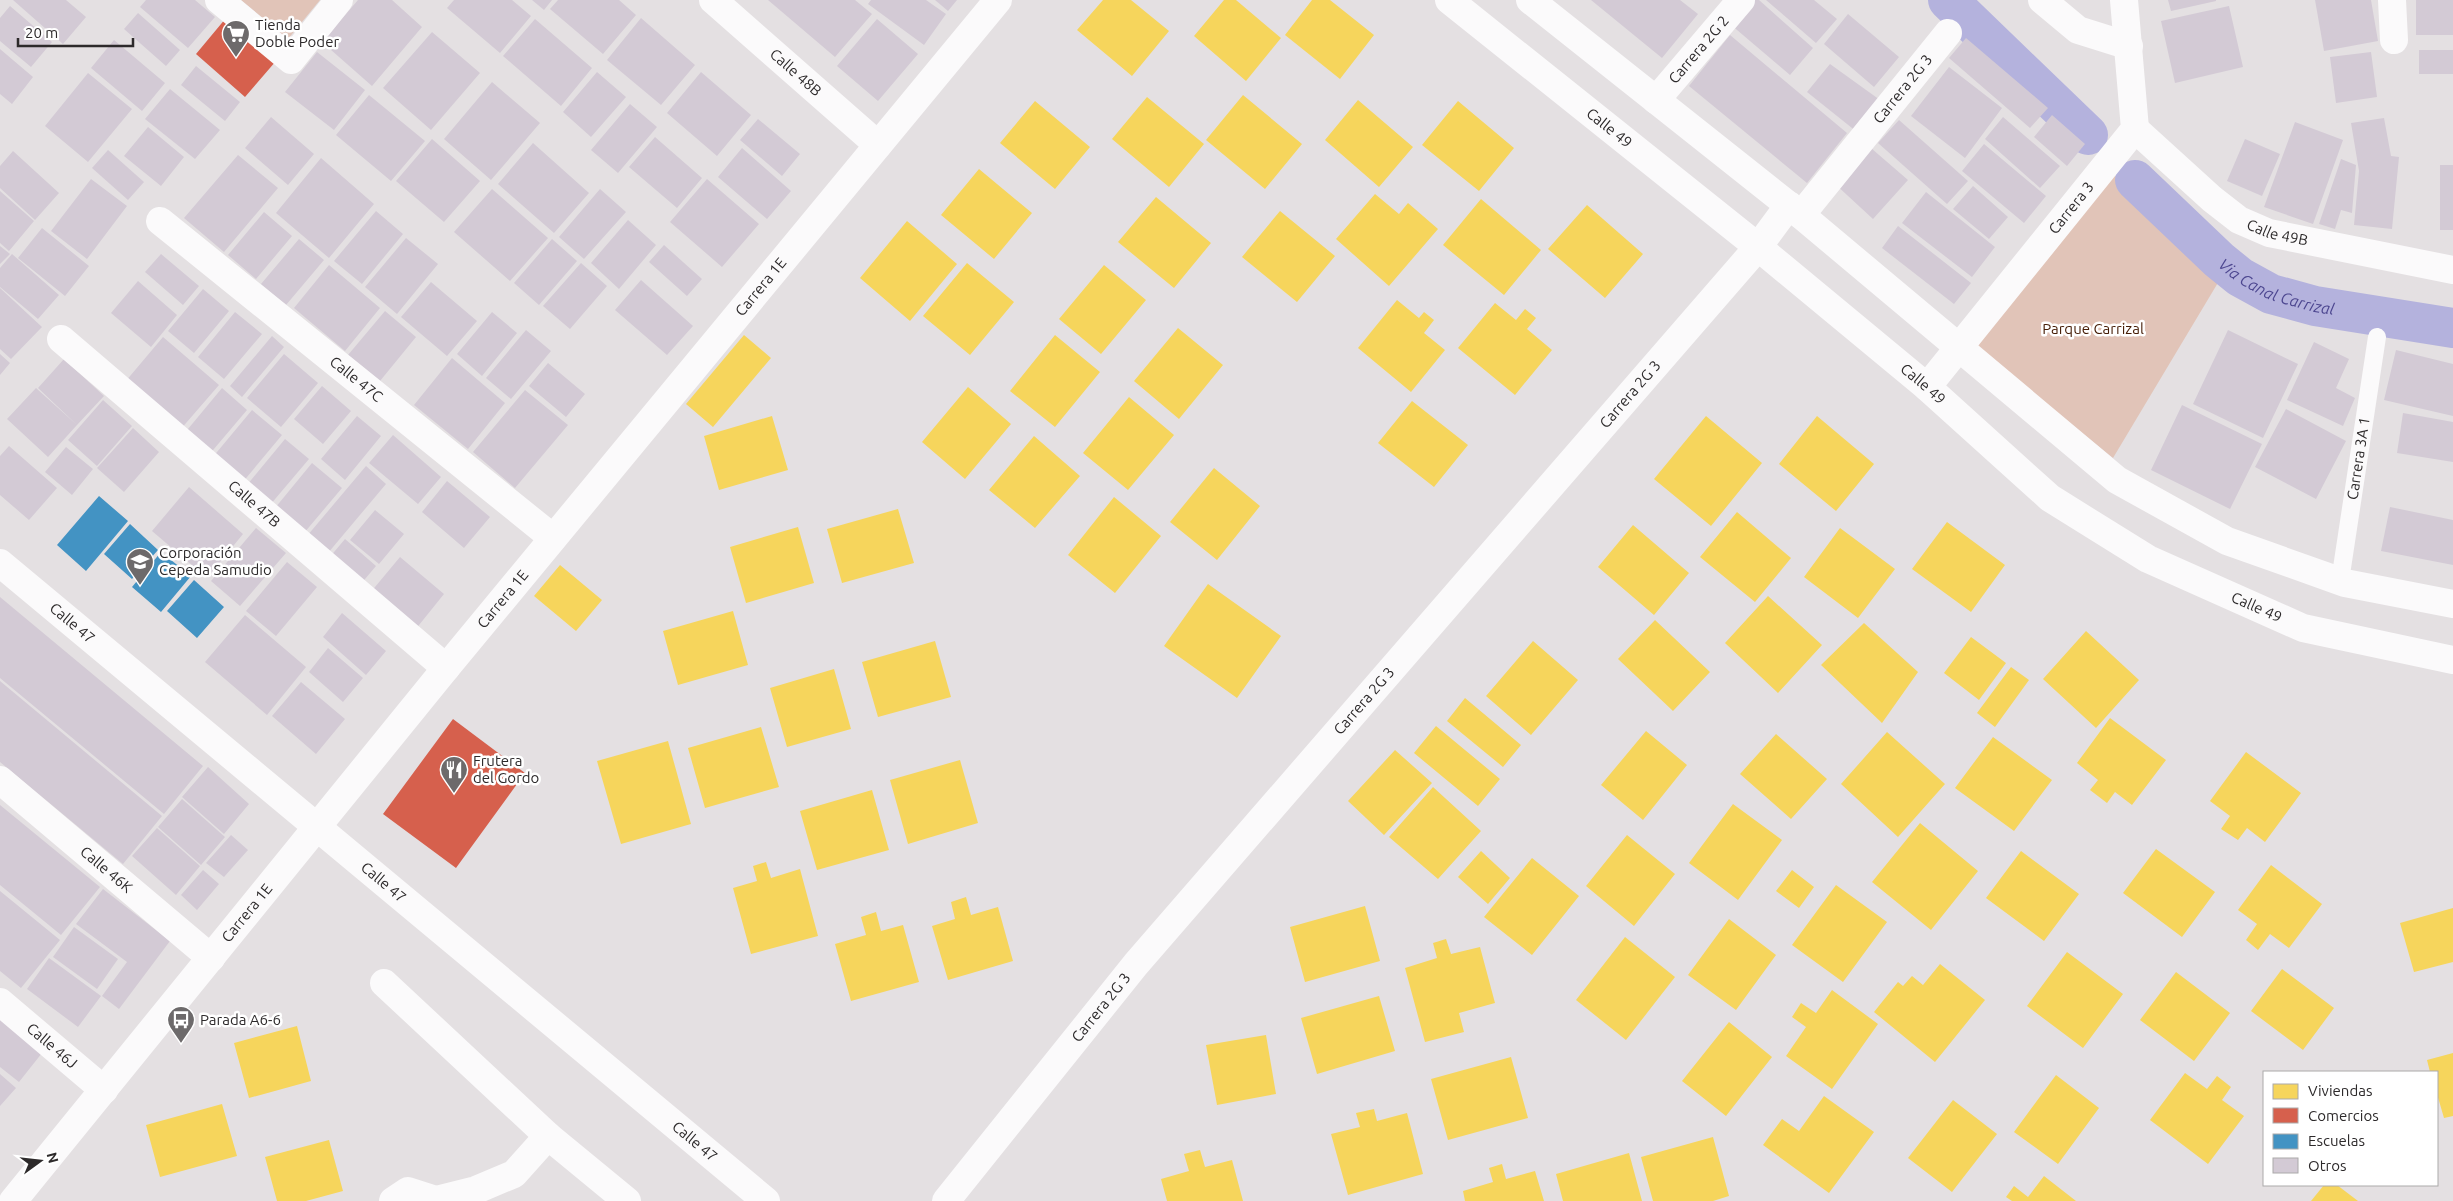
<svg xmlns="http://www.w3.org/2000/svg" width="2453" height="1201" viewBox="0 0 2453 1201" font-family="Ubuntu,sans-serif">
<rect width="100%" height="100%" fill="#e4e0e2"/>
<!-- green -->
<path fill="#e1c4b8" d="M241 0H320L288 39Z
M2114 175 2222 276 2113 458 1972 344Z"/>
<!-- homes -->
<path fill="#f6d55c" d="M1103 0H1131L1169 31 1132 76 1077 30Z
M1224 0H1236L1281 38 1246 81 1194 36Z
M1312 0H1330L1374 35 1340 79 1285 35Z
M1243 95 1302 144 1265 189 1206 140Z
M1147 97 1204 144 1169 187 1112 139Z
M1358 100 1413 147 1379 187 1325 140Z
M1035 101 1090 147 1055 189 1000 143Z
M1458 101 1514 148 1479 191 1422 145Z
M979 169 1032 213 994 259 941 215Z
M1375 194 1399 214 1408 203 1438 229 1389 286 1336 239Z
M1156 197 1211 243 1174 288 1118 242Z
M1481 199 1541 250 1504 295 1443 245Z
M1587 205 1643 254 1605 298 1548 249Z
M1280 211 1335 256 1297 302 1242 257Z
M907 221 957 264 910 321 860 278Z
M967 263 1014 302 970 355 923 316Z
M1104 265 1146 300 1101 354 1059 319Z
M1397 300 1419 318 1424 312 1434 320 1424 333 1445 350 1411 392 1358 348Z
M1495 303 1516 320 1525 309 1536 318 1527 329 1552 350 1515 395 1458 348Z
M1178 328 1223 365 1179 419 1134 381Z
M744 335 771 358 713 427 686 404Z
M1055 335 1100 372 1055 427 1010 391Z
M968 387 1011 424 965 479 922 442Z
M1129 397 1174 435 1128 490 1083 453Z
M1412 401 1468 445 1434 487 1378 443Z
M772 416 788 470 719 490 704 436Z
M1706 416 1762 463 1711 526 1654 479Z
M1817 416 1874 464 1836 511 1779 464Z
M1034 436 1080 476 1035 528 989 490Z
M1214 468 1260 506 1217 560 1170 522Z
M1114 497 1161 536 1115 593 1068 555Z
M898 509 914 563 842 583 827 529Z
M1737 512 1791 558 1755 602 1700 557Z
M1947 522 2005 565 1971 612 1912 569Z
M1633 525 1689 573 1654 615 1598 567Z
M798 527 814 583 746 603 730 547Z
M1840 528 1895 569 1858 618 1804 577Z
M560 565 602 600 576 631 534 596Z
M1208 584 1281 636 1237 698 1164 646Z
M1768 596 1822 645 1778 693 1725 643Z
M733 611 748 665 678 685 663 631Z
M1655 620 1710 672 1673 711 1618 659Z
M1864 623 1918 672 1882 723 1821 665Z
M2086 631 2139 680 2096 728 2043 679Z
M1971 637 2006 663 1979 700 1944 673Z
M935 641 951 697 878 717 862 662Z
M1533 641 1578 680 1531 735 1486 696Z
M2011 667 2029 680 1995 727 1977 713Z
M834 669 851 729 787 747 770 688Z
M1465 698 1521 745 1503 767 1447 721Z
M2110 718 2166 760 2132 805 2115 792 2107 803 2090 790 2098 780 2077 763Z
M1436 726 1500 779 1478 806 1414 753Z
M761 727 779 787 705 808 688 748Z
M1646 731 1687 765 1643 820 1601 785Z
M1887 732 1945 784 1898 837 1841 784Z
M1776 734 1827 779 1791 819 1740 774Z
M1993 737 2052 780 2014 831 1955 788Z
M668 741 691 824 621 844 597 761Z
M1395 750 1432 783 1384 835 1348 801Z
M2246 752 2301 793 2265 842 2247 828 2238 840 2221 829 2230 816 2210 801Z
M960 760 978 823 908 844 890 780Z
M1433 787 1481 831 1438 879 1389 837Z
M872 790 889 850 817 870 800 811Z
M1733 804 1782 840 1738 900 1689 863Z
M1920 823 1978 871 1931 930 1872 882Z
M1627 835 1675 874 1634 926 1586 886Z
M2156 849 2215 892 2182 937 2123 893Z
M1481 851 1510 878 1488 904 1458 877Z
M2021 851 2079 894 2044 941 1986 898Z
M1532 858 1579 896 1532 955 1484 917Z
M766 862 771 878 800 869 818 936 751 954 733 888 757 881 753 866Z
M2271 865 2322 904 2289 948 2270 934 2258 950 2246 940 2257 924 2238 910Z
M1792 870 1814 887 1799 908 1776 891Z
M1836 885 1887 922 1843 982 1792 945Z
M966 897 971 915 998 907 1013 961 948 980 932 926 955 919 951 902Z
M1365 906 1380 961 1305 982 1290 927Z
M2453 908V962L2414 972 2400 923Z
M876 912 881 931 903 925 919 982 851 1001 835 944 866 935 861 917Z
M1729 919 1776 955 1736 1010 1688 975Z
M1625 937 1675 977 1626 1040 1576 1000Z
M1446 939 1451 954 1480 947 1495 1003 1459 1013 1464 1032 1425 1042 1405 968 1437 958 1433 943Z
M2067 952 2123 994 2083 1048 2027 1006Z
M1940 964 1985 1000 1935 1062 1874 1012 1898 982 1903 986 1912 976 1923 985Z
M2282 969 2334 1008 2303 1050 2251 1011Z
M2176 972 2230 1013 2194 1061 2140 1020Z
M1832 990 1878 1024 1832 1089 1786 1056 1806 1027 1792 1017 1801 1003 1816 1013Z
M1379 996 1395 1051 1317 1074 1301 1018Z
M1729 1022 1772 1057 1726 1116 1682 1081Z
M297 1026 311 1081 249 1098 234 1043Z
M1266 1035 1276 1094 1217 1105 1206 1045Z
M2453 1053V1116L2444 1118 2437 1094V1072H2430L2427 1060Z
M1511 1057 1528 1118 1448 1140 1431 1079Z
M2185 1073 2207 1089 2217 1076 2231 1087 2222 1100 2244 1116 2208 1164 2150 1120Z
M2056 1075 2099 1108 2058 1164 2014 1132Z
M1824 1096 1874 1132 1829 1193 1763 1145 1782 1119 1799 1131Z
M1953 1100 1997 1134 1952 1192 1908 1158Z
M222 1104 237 1156 160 1177 146 1125Z
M1374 1109 1377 1121 1407 1113 1423 1174 1348 1195 1331 1134 1360 1127 1356 1113Z
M1713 1137 1729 1196 1713 1201H1653L1641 1157Z
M329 1140 343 1191 306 1201H277L265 1157Z
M1200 1150 1205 1167 1232 1160 1243 1201H1167L1161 1179 1189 1171 1184 1154Z
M1629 1153 1642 1201H1563L1556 1174Z
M1502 1164 1506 1179 1535 1171 1544 1201H1465L1463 1191 1493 1182 1489 1168Z
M2044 1176 2076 1201H2012L2006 1197 2014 1186 2028 1197Z
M2324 1185H2337L2358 1201H2311Z"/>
<!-- shops -->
<path fill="#d6604d" d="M226 18 276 61 245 97 196 54Z
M453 719 525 773 456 868 383 814Z"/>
<!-- schools -->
<path fill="#4393c3" d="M99 496 128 521 86 571 57 545Z
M130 524 158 550 132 579 104 554Z
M161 552 191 576 161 612 132 587Z
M194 580 224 607 197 638 167 611Z"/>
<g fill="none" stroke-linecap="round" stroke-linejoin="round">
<!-- canal -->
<g stroke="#b4b2dd" stroke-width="40">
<path d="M1948 0 2088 135"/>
<path id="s1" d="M2135 180 2219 260 2240 277 2271 294 2315 306 2453 328"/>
</g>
</g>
<!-- building -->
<path fill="#d3cad5" d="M13 0H66L86 17 63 44Z
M146 0H195L215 17 188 48 140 7Z
M358 0H392L422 27 372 86 322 42Z
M454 0H512L531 16 500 53 447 8Z
M532 0H552L544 10Z
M558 0H619L636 15 603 54 550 9Z
M768 0H855L872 14 835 57Z
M871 0H926L946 14 924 45 868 4Z
M935 0H957L948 11Z
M1591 0H1680L1698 14 1662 58Z
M1750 0H1759L1813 48 1790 75 1730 24Z
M1766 0H1814L1837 19 1816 43Z
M2168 0H2216V1L2171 11Z
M2315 0H2371L2378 41 2324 51Z
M2416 0H2453V35H2416Z
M10 6 52 42 31 67 0 41V18Z
M2229 6 2243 67 2175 83 2161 21Z
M138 13 180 50 166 66 124 29Z
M1848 14 1899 57 1874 87 1824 44Z
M641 18 695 65 661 105 607 60Z
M535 19 592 68 561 106 503 56Z
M877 19 918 54 878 101 837 66Z
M432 32 480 73 431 130 383 88Z
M1730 35 1847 133 1807 183 1689 86Z
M1966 38 2048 108 2030 128 1949 58Z
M114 40 165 83 142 111 91 68Z
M0 49 33 77 12 104 0 94Z
M2419 50H2453V74H2419Z
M317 52 365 90 334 130 285 92Z
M2371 52 2377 97 2336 103 2330 57Z
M1830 64 1880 100 1857 132 1807 92Z
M196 66 240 102 225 121 181 85Z
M1949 67 2002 108 1965 158 1911 116Z
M597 72 626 97 591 137 563 112Z
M701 72 751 115 717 156 667 113Z
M88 73 132 109 88 162 45 126Z
M492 82 540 123 491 180 444 139Z
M170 89 220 130 195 159 145 119Z
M369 95 425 141 391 181 336 135Z
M630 104 657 127 618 173 591 150Z
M2052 115 2085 144 2067 166 2034 137Z
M271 117 314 154 288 185 245 148Z
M2003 117 2060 166 2040 188 1985 139Z
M2384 118 2391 156 2399 157 2392 229 2354 225 2359 171 2351 123Z
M758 119 800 154 782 176 740 140Z
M1899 120 1968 181 1947 204 1878 143Z
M2295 122 2343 140 2313 224 2264 207Z
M148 127 184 157 161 186 124 156Z
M655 137 702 178 677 208 629 167Z
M432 139 480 181 444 222 396 181Z
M2245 139 2280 154 2262 196 2227 181Z
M1864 142 1908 180 1873 219 1834 183Z
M533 143 589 193 554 233 498 184Z
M1984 144 2046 196 2024 223 1962 171Z
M742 148 791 191 767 219 718 177Z
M108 150 144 182 128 200 92 168Z
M13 151 59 193 35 220 0 188V166Z
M238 155 278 188 224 252 184 218Z
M321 158 374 204 329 258 276 213Z
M2341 159 2356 165 2352 213 2341 210 2335 229 2319 224Z
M2440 165H2453V230H2440Z
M91 179 127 206 87 259 51 231Z
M707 179 759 224 722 267 670 222Z
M1973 186 2008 217 1989 239 1953 209Z
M492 189 548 238 510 281 454 232Z
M600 189 626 212 584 259 559 237Z
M0 191 34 221 9 251 0 243Z
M1926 192 1995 247 1972 277 1902 223Z
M376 211 403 234 362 284 334 261Z
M264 212 292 236 256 279 228 255Z
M628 220 656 245 619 289 591 263Z
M1898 226 1971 283 1954 304 1882 248Z
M42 228 89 266 65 296 18 258Z
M406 238 438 264 397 314 365 287Z
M299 239 324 260 286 305 261 284Z
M552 239 577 261 539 305 514 283Z
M664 245 702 279 687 296 649 262Z
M0 246 10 254 0 264Z
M12 254 59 295 38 319 0 287V268Z
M161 254 199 286 183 305 145 272Z
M581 263 607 286 570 329 543 306Z
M329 265 380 308 345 351 294 308Z
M641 280 693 326 667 355 615 310Z
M138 281 177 315 151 347 111 313Z
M431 282 477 321 447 356 401 317Z
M0 288 42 327 11 359 0 349Z
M203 289 229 311 194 353 168 331Z
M385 311 416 337 380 381 348 355Z
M235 312 262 334 224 379 198 357Z
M492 312 517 333 482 376 457 354Z
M526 330 551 351 511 399 486 378Z
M2228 330 2298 364 2263 438 2193 404Z
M272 336 284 347 242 397 230 386Z
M163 337 219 385 180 430 125 382Z
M2314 342 2349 359 2336 388 2355 398 2343 426 2287 400Z
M2396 350 2453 364V416L2384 400Z
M0 354 10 363 0 375Z
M284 354 318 383 281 427 247 398Z
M452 358 505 403 468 449 414 405Z
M64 359 104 396 77 425 38 388Z
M548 363 585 394 566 417 529 386Z
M322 386 351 411 323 444 294 419Z
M36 388 77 425 48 457 7 419Z
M222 388 247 410 208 456 183 435Z
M525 390 568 425 515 488 473 452Z
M103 400 132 426 97 466 68 440Z
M2182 405 2262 444 2230 509 2151 470Z
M2286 409 2346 441 2316 499 2255 467Z
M252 410 282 435 242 483 212 458Z
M2403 413 2453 422V462L2397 453Z
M357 416 381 436 345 480 321 459Z
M133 428 159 452 124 492 97 468Z
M393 435 441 477 418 504 369 463Z
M285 439 309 459 270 505 247 485Z
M9 446 57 488 29 520 0 495V456Z
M66 447 93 469 72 495 45 472Z
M312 463 342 488 304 533 275 508Z
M366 466 386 484 328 553 307 536Z
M447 481 490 517 464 548 422 512Z
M189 487 243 534 207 578 152 531Z
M2390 507 2453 520V565L2381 551Z
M375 510 404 534 379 564 350 540Z
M256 528 286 553 240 606 211 581Z
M345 539 376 566 360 585 329 558Z
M400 557 444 594 415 630 370 593Z
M287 562 317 587 276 636 246 611Z
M0 597 203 766 164 814 0 678Z
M342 613 386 651 366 675 323 637Z
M245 615 306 667 267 715 205 662Z
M328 648 363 678 343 702 309 672Z
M0 681 162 816 123 864 0 762Z
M301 682 345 719 316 754 272 716Z
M208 767 249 804 224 834 182 797Z
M182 799 225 837 201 865 158 827Z
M0 805 100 887 61 935 0 885Z
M157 828 200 866 176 895 132 856Z
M231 835 248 850 224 877 206 863Z
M203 870 219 884 197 910 181 895Z
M103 889 170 941 119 1009 102 996 127 962 76 924Z
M0 891 60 940 21 988 0 971Z
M74 927 118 959 97 989 53 957Z
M49 958 101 996 78 1027 27 989Z
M0 1018 42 1053 19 1082 0 1067Z
M0 1074 16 1088 0 1106Z"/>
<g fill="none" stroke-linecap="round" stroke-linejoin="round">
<!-- lane -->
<path stroke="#fbfafb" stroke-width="18" id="s2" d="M2340 581 2377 337"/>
<!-- street -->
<g stroke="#fbfafb" stroke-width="28">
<path d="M219 0 291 60 339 0"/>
<path id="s3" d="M713 0 878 145"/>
<path d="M2042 0 2078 30 2129 46"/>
<path d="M2392 0 2394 40"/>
<path id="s4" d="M1656 100 1741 0"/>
<path id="s5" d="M2135 129 2212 199 2239 220 2269 233 2453 270"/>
<path id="s6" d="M1801 215 1948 33"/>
<path id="s7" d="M160 221 553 538"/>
<path id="s8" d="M61 339 446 668"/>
<path id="s9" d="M1927 387 2135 129 2124 0"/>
<path id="s10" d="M0 780 211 958"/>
<path d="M384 983 548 1136 627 1201"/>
<path id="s11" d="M0 1002 104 1090"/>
<path d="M393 1201 408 1191 436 1200 476 1190 514 1174 548 1136"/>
<path id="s12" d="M946 1201 1136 964 1758 247 1789 205"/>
</g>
<!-- secondary -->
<g stroke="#fbfafb" stroke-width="28">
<path id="s13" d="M1449 0 1758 247 1927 387 2050 498 2148 559 2303 628 2453 660"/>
<path d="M1530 0 1801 215 2117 480 2227 541 2345 583 2453 604"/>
<path id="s14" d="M0 563 766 1201"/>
<path id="s15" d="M13 1201 446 668 998 0"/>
</g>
</g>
<!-- icons -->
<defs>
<symbol id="supermarket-pin" viewBox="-11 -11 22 30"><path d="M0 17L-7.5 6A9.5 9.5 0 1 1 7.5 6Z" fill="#6d6a6b" stroke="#fff"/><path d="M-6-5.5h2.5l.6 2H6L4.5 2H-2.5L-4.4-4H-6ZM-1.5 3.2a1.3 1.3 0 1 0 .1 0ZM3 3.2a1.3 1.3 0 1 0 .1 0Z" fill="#fff"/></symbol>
<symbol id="school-pin" viewBox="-11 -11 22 30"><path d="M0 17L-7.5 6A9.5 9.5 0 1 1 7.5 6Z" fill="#6d6a6b" stroke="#fff"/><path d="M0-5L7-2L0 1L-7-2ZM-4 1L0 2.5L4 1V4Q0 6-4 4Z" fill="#fff"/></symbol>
<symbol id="restaurant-pin" viewBox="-11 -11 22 30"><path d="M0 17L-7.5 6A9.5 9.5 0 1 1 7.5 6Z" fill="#6d6a6b" stroke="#fff"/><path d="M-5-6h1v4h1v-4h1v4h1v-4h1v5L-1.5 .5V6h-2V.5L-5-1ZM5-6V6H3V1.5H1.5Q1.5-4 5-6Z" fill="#fff"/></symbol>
<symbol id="bus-pin" viewBox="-11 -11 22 30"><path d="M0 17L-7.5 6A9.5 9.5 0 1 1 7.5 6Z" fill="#6d6a6b" stroke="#fff"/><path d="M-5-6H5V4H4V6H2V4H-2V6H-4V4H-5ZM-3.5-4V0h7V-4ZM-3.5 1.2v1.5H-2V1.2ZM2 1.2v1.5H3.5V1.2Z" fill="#fff"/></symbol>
</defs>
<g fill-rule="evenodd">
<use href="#supermarket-pin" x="220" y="18" width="32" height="43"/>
<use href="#school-pin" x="124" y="546" width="32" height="43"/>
<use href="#restaurant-pin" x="438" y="754" width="32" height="43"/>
<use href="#bus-pin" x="165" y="1004" width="32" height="43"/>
</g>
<g text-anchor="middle" stroke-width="5" stroke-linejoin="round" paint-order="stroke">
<!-- poi labels -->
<g font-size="15" fill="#2d2a2b" stroke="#fff" text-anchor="start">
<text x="255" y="30">Tienda<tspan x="255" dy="17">Doble Poder</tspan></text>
<text x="159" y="558">Corporación<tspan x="159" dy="17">Cepeda Samudio</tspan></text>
<text x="473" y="766">Frutera<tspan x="473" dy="17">del Gordo</tspan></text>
<text x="200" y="1025">Parada A6-6</text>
</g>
<!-- street labels -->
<g font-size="15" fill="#2d2a2b" stroke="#fff">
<text dy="5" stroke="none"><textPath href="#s4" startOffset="66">Carrera 2G 2</textPath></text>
<text dy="5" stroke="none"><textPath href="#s3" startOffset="110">Calle 48B</textPath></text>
<text dy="5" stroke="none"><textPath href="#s6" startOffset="162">Carrera 2G 3</textPath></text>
<text dy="5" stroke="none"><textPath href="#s13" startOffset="205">Calle 49</textPath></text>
<text dy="5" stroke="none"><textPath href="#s9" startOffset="230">Carrera 3</textPath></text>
<text dy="5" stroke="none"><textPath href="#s5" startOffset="179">Calle 49B</textPath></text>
<text dy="5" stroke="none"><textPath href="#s15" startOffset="1181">Carrera 1E</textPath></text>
<text dy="5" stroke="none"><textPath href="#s7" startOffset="252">Calle 47C</textPath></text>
<text dy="5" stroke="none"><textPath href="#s13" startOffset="610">Calle 49</textPath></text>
<text dy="5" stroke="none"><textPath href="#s12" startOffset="1058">Carrera 2G 3</textPath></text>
<text dy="5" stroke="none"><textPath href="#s2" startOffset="124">Carrera 3A 1</textPath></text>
<text dy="5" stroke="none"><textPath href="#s8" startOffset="254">Calle 47B</textPath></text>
<text dy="5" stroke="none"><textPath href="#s15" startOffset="776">Carrera 1E</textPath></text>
<text dy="5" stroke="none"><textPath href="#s13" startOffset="1015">Calle 49</textPath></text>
<text dy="5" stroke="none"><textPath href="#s14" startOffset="94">Calle 47</textPath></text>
<text dy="5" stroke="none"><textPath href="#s12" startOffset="652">Carrera 2G 3</textPath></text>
<text dy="5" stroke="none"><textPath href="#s10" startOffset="139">Calle 46K</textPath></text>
<text dy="5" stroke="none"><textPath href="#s14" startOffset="499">Calle 47</textPath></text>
<text dy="5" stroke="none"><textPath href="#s15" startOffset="371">Carrera 1E</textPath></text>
<text dy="5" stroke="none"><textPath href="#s12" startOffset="248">Carrera 2G 3</textPath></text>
<text dy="5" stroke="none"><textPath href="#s11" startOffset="68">Calle 46J</textPath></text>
<text dy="5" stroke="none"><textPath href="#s14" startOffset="904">Calle 47</textPath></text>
</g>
<!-- park labels -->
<g font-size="15" fill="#451d06" stroke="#fff">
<text x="2093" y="334">Parque Carrizal</text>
</g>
<!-- water labels -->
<g font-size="16" font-style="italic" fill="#4d4790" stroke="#fff">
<text dy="6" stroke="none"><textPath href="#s1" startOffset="181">Via Canal Carrizal</textPath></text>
</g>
</g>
<!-- legend -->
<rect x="2263" y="1071" width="175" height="115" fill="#ffffff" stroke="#abaaaa"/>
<rect x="2273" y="1084" width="25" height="15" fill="#f6d55c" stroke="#abaaaa"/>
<text x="2308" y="1096" font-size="15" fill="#2d2a2b">Viviendas</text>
<rect x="2273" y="1108" width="25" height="15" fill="#d6604d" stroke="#abaaaa"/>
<text x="2308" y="1121" font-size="15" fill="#2d2a2b">Comercios</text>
<rect x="2273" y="1134" width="25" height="15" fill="#4393c3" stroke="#abaaaa"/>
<text x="2308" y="1146" font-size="15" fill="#2d2a2b">Escuelas</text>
<rect x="2273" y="1158" width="25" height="15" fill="#d3cad5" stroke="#abaaaa"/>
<text x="2308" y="1171" font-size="15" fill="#2d2a2b">Otros</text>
<!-- north arrow -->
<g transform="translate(40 1161) rotate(75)" stroke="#ffffff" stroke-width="4" paint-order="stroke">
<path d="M0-4L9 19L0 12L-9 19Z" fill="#2d2a2b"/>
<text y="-8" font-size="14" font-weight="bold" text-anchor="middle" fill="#2d2a2b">N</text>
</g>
<!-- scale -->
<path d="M18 38v8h115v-8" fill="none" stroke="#2d2a2b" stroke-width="2.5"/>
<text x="25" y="38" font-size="15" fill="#2d2a2b" stroke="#ffffff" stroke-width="4" paint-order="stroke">20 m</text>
</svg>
